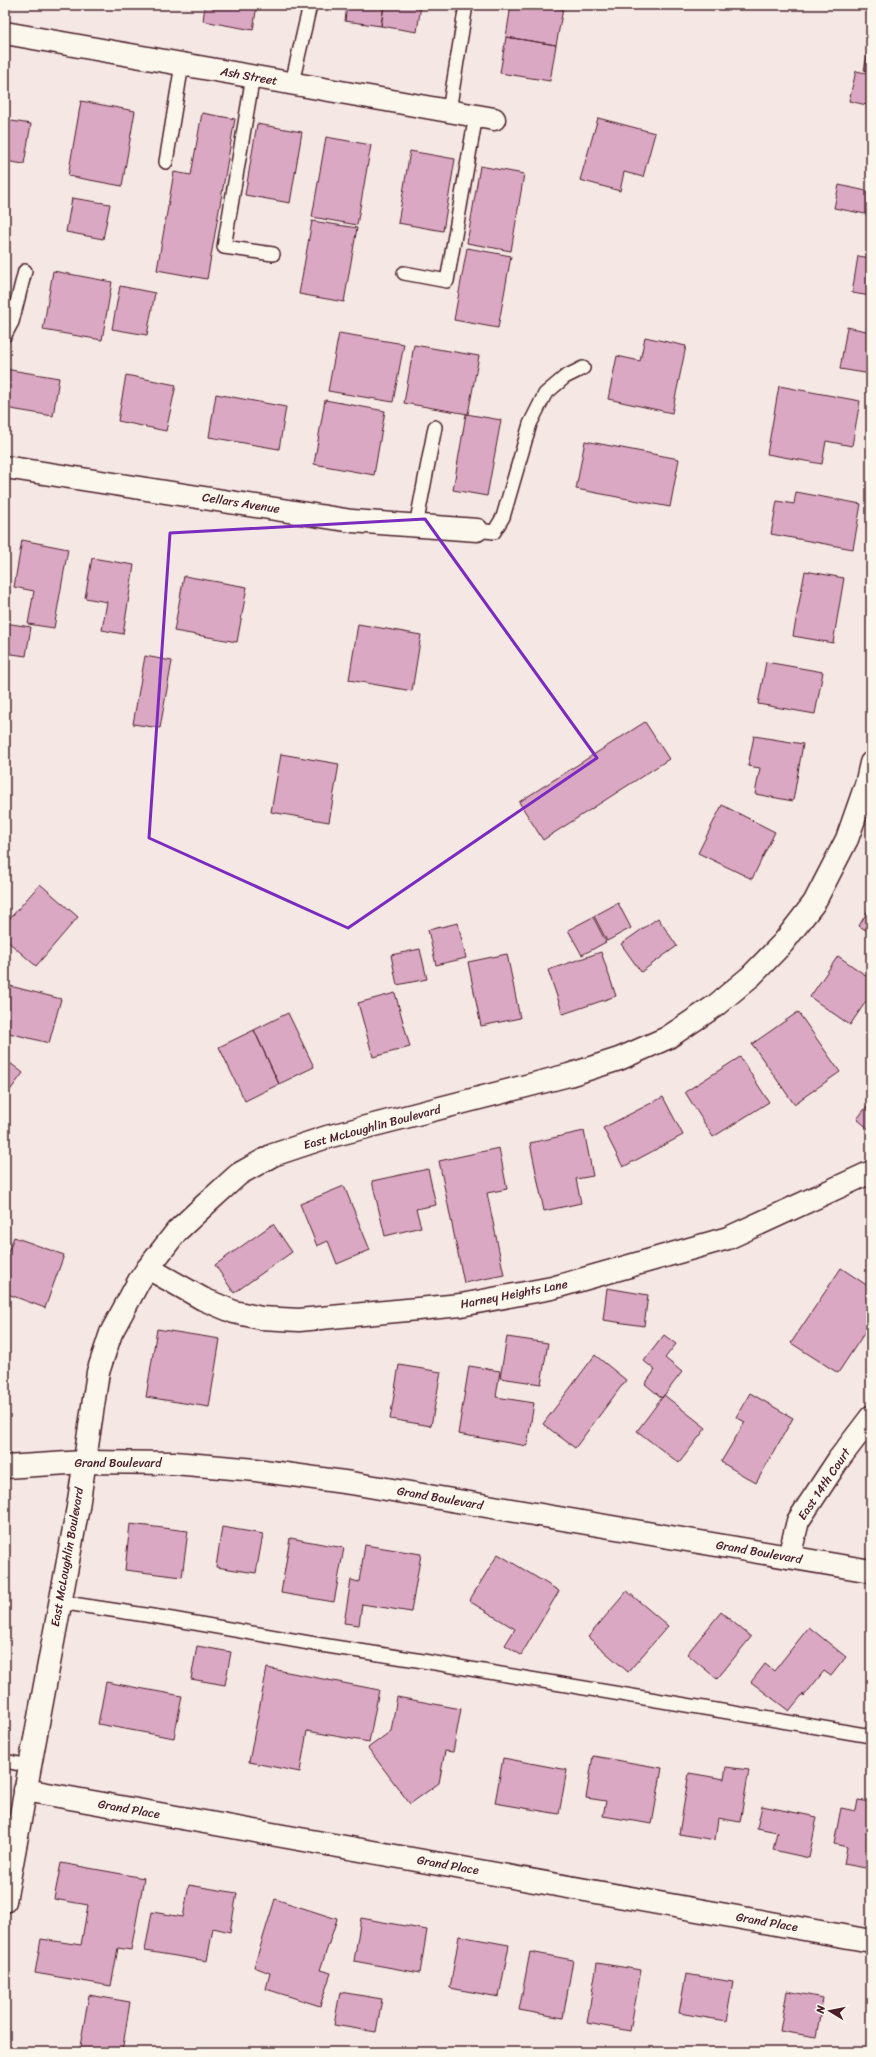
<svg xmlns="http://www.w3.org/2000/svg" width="876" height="2057" viewBox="0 0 876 2057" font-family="Sriracha,sans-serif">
<rect width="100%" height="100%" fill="#f5e7e4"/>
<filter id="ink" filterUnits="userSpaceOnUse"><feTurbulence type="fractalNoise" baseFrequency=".025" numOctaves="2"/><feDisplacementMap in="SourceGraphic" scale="8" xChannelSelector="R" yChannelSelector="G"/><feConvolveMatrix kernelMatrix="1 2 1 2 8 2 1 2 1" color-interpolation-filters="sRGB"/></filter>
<g filter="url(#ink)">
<!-- building -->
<path fill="#dba8c4" stroke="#4a1f2b" d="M205 5H257L253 30 203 21Z
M347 5H384L381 26 345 21Z
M384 5H421L417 32 381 26Z
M511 5H541L563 9 556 45 506 37Z
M506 37 556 45 550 81 500 73Z
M870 42H871V72L864 70Z
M856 71 871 74V106L849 101Z
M81 101 135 111 122 186 68 176Z
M202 113 235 119 207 279 157 270 174 172 191 175Z
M598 118 655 133 643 177 624 172 620 191 580 180Z
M5 120 31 124 24 164 5 161Z
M257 124 302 132 290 203 245 195Z
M326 137 371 145 357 225 312 217Z
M410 151 455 159 443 231 398 223Z
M480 166 524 174 511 251 467 243Z
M839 185 871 192V215L834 208Z
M72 198 110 204 103 239 66 232Z
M312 221 357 228 344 302 299 294Z
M467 248 511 256 498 328 454 320Z
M858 256 871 258V296L852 293Z
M53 271 112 282 102 340 43 330Z
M120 286 155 293 147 335 112 329Z
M847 327 871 332V374L840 369Z
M339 333 404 344 393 402 328 391Z
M645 337 686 346 672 413 608 399 617 356 640 361Z
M414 345 479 356 468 414 404 403Z
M5 369 59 378 53 416 5 408Z
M126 375 176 385 166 431 118 421Z
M779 386 860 401 852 446 826 441 822 464 767 454Z
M216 394 286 407 279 449 209 437Z
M325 400 385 411 374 475 314 464Z
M466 414 501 420 487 496 453 490Z
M585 441 679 459 670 507 576 489Z
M796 492 861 504 853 549 771 534 777 501 794 504Z
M22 540 68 549 54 628 28 624 34 591 14 587Z
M92 558 134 565 123 634 102 630 107 602 85 598Z
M805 571 844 578 833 643 793 636Z
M184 576 247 587 237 642 174 631Z
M5 623 31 627 26 656 5 653Z
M358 624 421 635 412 691 349 680Z
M145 656 172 661 160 728 133 724Z
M766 662 823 672 815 714 758 704Z
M645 722 669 759 543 840 519 802Z
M754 736 803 744 793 801 755 794 760 768 748 766Z
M281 754 339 764 329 822 271 812Z
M722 805 775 832 752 879 698 853Z
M40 884 78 917 36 966 5 939V924Z
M618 903 631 928 607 941 594 916Z
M871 905V933L859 926Z
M593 917 606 942 582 955 568 930Z
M658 918 677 946 641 972 621 944Z
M458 923 466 958 436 965 428 930Z
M420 949 427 979 397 985 391 955Z
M601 952 616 996 563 1014 548 970Z
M507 954 520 1018 481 1026 468 962Z
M838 956 871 979V994L850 1025 810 997Z
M10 986 61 999 49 1043 5 1032V1005Z
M395 993 410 1047 373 1057 358 1003Z
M798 1012 840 1072 794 1104 752 1044Z
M288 1013 314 1067 279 1084 254 1030Z
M254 1030 279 1084 245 1101 219 1047Z
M740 1057 769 1102 713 1137 685 1092Z
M5 1059 23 1073 5 1097Z
M663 1097 683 1135 623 1167 603 1128Z
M871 1101V1131L857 1119Z
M584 1131 593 1176 576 1179 581 1203 544 1211 530 1143Z
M499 1148 507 1189 487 1193 504 1275 464 1283 439 1161Z
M428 1169 436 1205 416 1209 421 1227 385 1236 372 1181Z
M344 1186 370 1250 337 1264 328 1241 317 1246 300 1204Z
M273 1224 292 1252 234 1293 215 1265Z
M14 1237 64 1255 45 1308 5 1293V1260Z
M841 1268 871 1288V1323L838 1373 791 1343Z
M607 1288 648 1295 644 1326 603 1320Z
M157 1329 220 1339 209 1407 146 1397Z
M5 1334 9 1374 5 1375Z
M664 1335 676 1344 665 1358 682 1372 662 1398 645 1384 655 1370 644 1361Z
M507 1337 548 1343 541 1384 500 1378Z
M595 1355 626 1380 575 1448 543 1424Z
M399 1365 441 1372 431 1426 390 1419Z
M469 1366 500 1371 496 1397 534 1403 527 1446 458 1434Z
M750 1393 793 1418 756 1483 721 1462 745 1422 736 1417Z
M664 1395 706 1428 679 1463 637 1431Z
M130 1524 188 1531 182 1577 125 1570Z
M222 1527 263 1534 256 1573 216 1567Z
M290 1538 344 1548 334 1602 281 1593Z
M365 1545 421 1554 411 1612 362 1604 359 1625 344 1623 351 1580 359 1582Z
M498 1554 559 1591 521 1655 505 1645 515 1629 469 1601Z
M627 1591 668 1626 628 1672 588 1637Z
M721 1612 751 1637 717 1679 687 1654Z
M809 1627 846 1657 831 1676 824 1671 804 1696 803 1694 789 1711 751 1682 765 1664 774 1671Z
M197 1646 231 1652 225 1685 191 1679Z
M267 1668 379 1690 369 1742 307 1731 300 1772 249 1762Z
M106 1682 182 1696 174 1738 98 1724Z
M397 1697 461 1709 453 1752 445 1751 439 1783 410 1804 368 1748 391 1731Z
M593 1756 662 1768 652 1824 603 1816 606 1801 586 1798Z
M503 1758 567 1770 559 1814 495 1803Z
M726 1767 749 1770 740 1822 718 1818 715 1840 679 1834 689 1773 724 1779Z
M858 1800 871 1802V1869L844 1864 847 1847 834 1844 841 1808 856 1811Z
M762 1806 817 1817 809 1858 773 1850 777 1832 757 1828Z
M61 1863 144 1878 131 1950 118 1948 111 1986 35 1973 41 1939 81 1945 88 1905 54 1899Z
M189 1885 237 1893 230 1932 213 1928 207 1961 145 1951 152 1912 183 1917Z
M275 1899 337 1919 320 1970 331 1973 320 2006 266 1989 270 1973 254 1967Z
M361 1918 427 1930 420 1973 354 1961Z
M459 1936 509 1945 499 1997 450 1988Z
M530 1952 573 1960 563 2018 519 2010Z
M597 1963 641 1970 630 2031 587 2023Z
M686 1974 733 1982 726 2021 679 2013Z
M787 1991 823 1998 816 2037 780 2031Z
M340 1992 382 1999 376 2032 334 2025Z
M89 1995 130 2002 122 2052H79Z"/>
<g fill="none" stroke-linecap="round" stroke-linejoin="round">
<defs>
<path id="service" d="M253 76 224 247 273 254
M292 83 310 5
M449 111 466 5
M166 162 182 64
M404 273 447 281 476 115
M5 335 12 322 25 271
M416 526 435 427
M477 530 494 532 503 517 530 424 545 394 565 377 583 368
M59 1602 172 1619 315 1644 417 1660 871 1736
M5 1761 29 1766"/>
<path id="minor" d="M5 33 494 119
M5 467 352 521 477 530
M148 1268 203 1299 234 1312 261 1318 299 1320 461 1305 552 1288 728 1238 871 1172
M789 1557 798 1521 839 1459 871 1417
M25 1790 871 1941"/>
<path id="tertiary" d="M5 1901 78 1507 98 1372 111 1333 139 1281 148 1268 177 1231 208 1202 239 1174 273 1155 327 1137 569 1075 619 1059 667 1038 715 1006 751 976 783 943 814 903 847 839 866 785 871 763"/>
<path id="secondary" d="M5 1467 84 1462 174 1463 256 1470 351 1483 871 1571"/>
</defs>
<!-- service casing -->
<use href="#service" stroke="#4a1f2b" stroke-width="16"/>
<!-- minor casing -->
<use href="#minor" stroke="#4a1f2b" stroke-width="25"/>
<!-- tertiary casing -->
<use href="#tertiary" stroke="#4a1f2b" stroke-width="25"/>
<!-- secondary casing -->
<use href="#secondary" stroke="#4a1f2b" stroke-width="25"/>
<!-- service -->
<use href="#service" stroke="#fbf7ec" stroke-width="13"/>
<!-- minor -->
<use href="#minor" stroke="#fbf7ec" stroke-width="22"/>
<!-- tertiary -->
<use href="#tertiary" stroke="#fbf7ec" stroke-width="22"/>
<!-- secondary -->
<use href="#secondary" stroke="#fbf7ec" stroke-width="22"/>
</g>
</g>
<!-- marked area -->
<path fill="none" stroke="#7b2cbf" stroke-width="3" stroke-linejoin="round" d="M425 519 597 758 348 928 149 838 170 533Z"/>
<g text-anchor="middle" stroke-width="3.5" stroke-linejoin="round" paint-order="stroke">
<!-- street labels -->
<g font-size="12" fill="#4a1f2b" stroke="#fbf7ec">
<text transform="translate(249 76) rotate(10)" y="4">Ash Street</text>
<text transform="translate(241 503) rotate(9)" y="4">Cellars Avenue</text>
<text transform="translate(372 1127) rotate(-15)" y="4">East McLoughlin Boulevard</text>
<text transform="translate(514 1294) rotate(-11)" y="4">Harney Heights Lane</text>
<text x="118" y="1467">Grand Boulevard</text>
<text transform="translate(824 1484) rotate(-56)" y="4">East 14th Court</text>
<text transform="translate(440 1498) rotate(10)" y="4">Grand Boulevard</text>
<text transform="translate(759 1552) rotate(10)" y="4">Grand Boulevard</text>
<text transform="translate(67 1557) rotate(-80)" y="4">East McLoughlin Boulevard</text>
<text transform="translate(129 1809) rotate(10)" y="4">Grand Place</text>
<text transform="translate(448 1865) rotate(10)" y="4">Grand Place</text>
<text transform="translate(767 1922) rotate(10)" y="4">Grand Place</text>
</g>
</g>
<!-- margin -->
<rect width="876" height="2057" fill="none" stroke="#fbf7ec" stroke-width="20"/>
<rect x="10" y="10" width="856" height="2037" fill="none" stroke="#4a1f2b" stroke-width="1.5" filter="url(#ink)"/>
<!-- north arrow -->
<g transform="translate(830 2011) rotate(280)" stroke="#fbf7ec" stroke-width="3" paint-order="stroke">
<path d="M0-3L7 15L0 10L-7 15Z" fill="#4a1f2b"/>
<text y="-6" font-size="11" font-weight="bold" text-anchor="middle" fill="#4a1f2b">N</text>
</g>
</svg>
